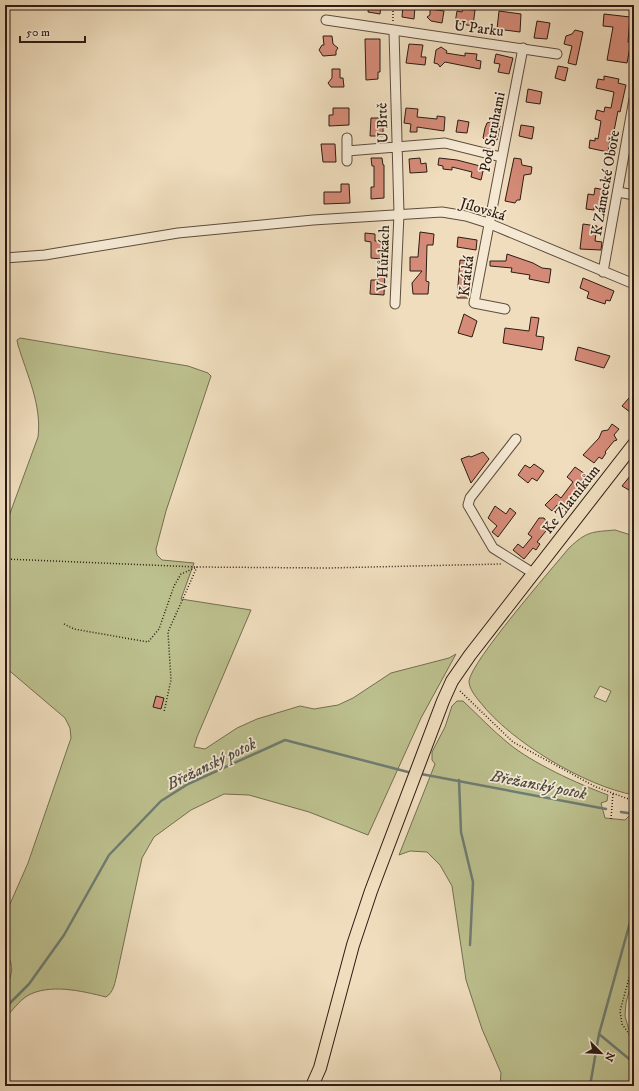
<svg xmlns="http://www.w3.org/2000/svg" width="639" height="1091" viewBox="0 0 639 1091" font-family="'IM FELL DW Pica',serif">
<rect width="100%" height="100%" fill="#efddbd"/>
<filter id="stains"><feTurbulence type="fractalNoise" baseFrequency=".005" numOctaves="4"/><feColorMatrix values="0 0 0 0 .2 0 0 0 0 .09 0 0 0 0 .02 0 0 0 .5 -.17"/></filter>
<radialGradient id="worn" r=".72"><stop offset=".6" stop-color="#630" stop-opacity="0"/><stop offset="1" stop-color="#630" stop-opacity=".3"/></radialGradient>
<!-- green -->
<path fill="#bcc08e" stroke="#746e51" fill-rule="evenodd" d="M20 338 188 366 208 373 211 376 166 511 156 549 157 555 162 560 194 563 181 599 251 610 197 737 194 747 205 749 237 728 257 719 300 706 314 709 338 705 353 698 391 673 449 658 456 654 421 718 368 835 309 812 249 795 224 794 191 810 154 837 142 858 117 974C115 982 114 992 106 997 82 991 49 983 27 996 19 1001 12 1011 5 1018 5 1010 3 1000 5 992 10 977 17 967 5 953V911L10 904 28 863 71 738 70 728 65 718 5 667V527L38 437C42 405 27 375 18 345L17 340Z
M615 530 634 536V795C585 786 511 742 480 702 476 697 469 689 469 681 472 660 551 570 569 548 587 531 592 532 615 530ZM600 686 611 691 606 702 594 697Z
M457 701H463C478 715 492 730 508 743 532 763 578 784 608 795L607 801 601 803 605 818 625 820 634 811V973L626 1003 625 1016 629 1030 634 1036V1086H500L501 1073 482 1029 466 980 452 886 440 865 427 852 410 851 399 855 435 764 432 760V752L445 727 452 706Z"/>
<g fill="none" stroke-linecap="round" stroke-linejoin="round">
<!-- stream -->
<path stroke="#6e7c72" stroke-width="2.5" d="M421 774 606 809
M459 780 461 832 473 882 470 945
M621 812 634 814
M5 1008 29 984 64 935 109 855 161 801 188 784 285 740 408 772
M599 1034 634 1063
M590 1086 599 1034 634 908"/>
</g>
<!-- building -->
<path fill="#d58b78" stroke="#2d1c14" d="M369 5H381L380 14 368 12Z
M403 5 415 7 414 19 402 17Z
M430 9 444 11 442 23 431 21 427 17 430 15Z
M463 9 475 10 473 26 455 23 457 11 462 12Z
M499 11 521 14 520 32 497 29Z
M604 14 630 17 628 42H631L627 63 607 60 613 27 603 26Z
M537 21 550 23 547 39 534 38Z
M575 30 583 32 576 65 568 63 572 46 564 44 566 36 572 34Z
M323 36H332L333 44 338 48 336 51V55L323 56 319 50 322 45H324Z
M365 39H380V72H378V79L366 80Z
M409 44 423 45 421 57H426L425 65 406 63Z
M441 47 447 51 446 53 465 56V53L477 54 476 60 481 61 480 69 445 62 440 67 438 64 434 63 436 50Z
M496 54 513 58 509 74 498 72 500 64 494 63Z
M558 66 568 68 565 81 555 78Z
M332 69H340V78H343L344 87H331L328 83 332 78Z
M604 76 619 79 618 83 626 85 620 112 618 111 614 131 619 132 617 140 610 139 608 152 589 148 590 140 595 141V138L598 139 601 121 595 119 597 110 604 112 605 107 611 108 614 92 596 88 598 79 604 80Z
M528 89 542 92 540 104 526 102Z
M333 108H349V125L329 126V115H333Z
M406 108 418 109 417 117 437 119V116L445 117 444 131 417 127V132H410L411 124 404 123Z
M371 118H379V127L383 126V136H370Z
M458 120 469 122 467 133 456 132Z
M492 121 493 124 500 126 497 140 490 139 487 141 483 138 485 128 487 123Z
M521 125 534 127 532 139 519 136Z
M321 144H335L336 162H323Z
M371 158H382L383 165H384V198L371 199V187H374V166H372Z
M420 158 421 164 426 163 427 172 410 173 409 159Z
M439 158 457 160 484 167 481 180 471 177 472 172 452 167V170L443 169V166L438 165Z
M514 158 521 159 522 165 532 167 531 174 524 175 520 200H517L515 203 505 201Z
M341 184H349L350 203 324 204V192H341Z
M595 188 605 190 603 207 594 206V210L586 209 588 194 594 195Z
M583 224 597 226 595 241 602 242 601 250 580 249Z
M420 232 434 234 433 245H427L426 281 429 282 428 294H413L412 283 422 271H410V257H418Z
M365 233 375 234V241H382L381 259 371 258V242L365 241Z
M458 237 477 240 476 250 457 247Z
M507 254 533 263 542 268 551 269 549 283 529 279 530 275 511 272 512 268 490 266V261H506Z
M460 260 472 261V272H468V298H457Z
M378 273H385L384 295 370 294 371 280H378Z
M583 278 614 291 610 301 606 300 605 304 587 298 589 292 580 288Z
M464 314 477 321 472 337 458 333Z
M531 317 539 318 536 336 544 337 542 350 503 343 505 328 529 331Z
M578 347 610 356 604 368 575 360Z
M629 398 634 402V415L622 406Z
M612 424 619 429 614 435 617 440 614 441 605 452 606 453 602 459 599 457 594 463 583 455 599 438 602 431 608 430Z
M483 452 489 459 471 483 461 459 469 456 471 457Z
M534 464 544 471 537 481 532 478 528 483 518 475 525 465 530 468Z
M575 467 588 476 562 509 557 505 552 511 545 505 556 494 561 498 573 482 567 477Z
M634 471V493L622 486Z
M495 506 506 514 510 508 516 513 498 537 492 532 497 526 488 518Z
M539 518H544L550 526 537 542 540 544 536 550 533 548 524 559 513 550 518 544 523 548 532 537 528 534Z
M156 696 164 698 161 709 153 707Z"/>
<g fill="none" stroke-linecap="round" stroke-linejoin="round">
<defs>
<path id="minor" d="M326 20 557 54
M394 31 399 214 395 304
M347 138V161
M347 151 445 143 501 157
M618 192 634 195
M5 258 45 255 178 233 313 220 442 212 466 216 488 223 634 284
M603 272 634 99
M505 309 474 303 523 48
M516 439 470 498 468 505 493 548 533 573"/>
<path id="major" d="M312 1086 320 1068 353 945 371 891 443 701 452 681 470 655 634 444"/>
</defs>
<!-- minor casing -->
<use href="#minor" stroke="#5e4c3e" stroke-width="11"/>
<!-- major casing -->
<use href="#major" stroke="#2d1c14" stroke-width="14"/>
<!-- path -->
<path stroke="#2d1c14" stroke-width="1.5" stroke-dasharray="1 2" stroke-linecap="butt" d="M393 5V21
M5 559 197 567 168 632 171 680 164 712
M64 624 74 629 148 642 159 629 174 586 181 574 197 567 328 568 501 564
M460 691 513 742 596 787 634 801
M611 819 613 793
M634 960 620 1011 622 1024 634 1041"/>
<!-- minor -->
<use href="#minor" stroke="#f5e9d4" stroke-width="9"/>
<!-- major -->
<use href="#major" stroke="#efddbd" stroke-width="12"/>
</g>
<g text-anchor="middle" stroke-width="3.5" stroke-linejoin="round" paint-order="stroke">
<!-- street labels -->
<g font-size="15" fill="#2d1c14" stroke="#f5e9d4">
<text transform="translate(479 28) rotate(7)" y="5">U Parku</text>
<text transform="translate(382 123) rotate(-92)" y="5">U Brtě</text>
<text transform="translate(492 132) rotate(-79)" y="5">Pod Struhami</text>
<text transform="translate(605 183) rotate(-80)" y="5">K Zámecké Oboře</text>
<text transform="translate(483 209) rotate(17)" y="5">Jílovská</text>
<text transform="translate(383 258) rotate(-88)" y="5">V Hůrkách</text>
<text transform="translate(466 276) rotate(-83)" y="5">Krátká</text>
<text transform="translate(571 499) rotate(-52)" y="5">Ke Zlatníkům</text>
</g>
<!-- water labels -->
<g font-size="16" font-style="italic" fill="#4e4c43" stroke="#f5e9d4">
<text transform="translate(211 763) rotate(-26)" y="6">Břežanský potok</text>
<text transform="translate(539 784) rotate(11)" y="6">Břežanský potok</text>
</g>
</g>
<!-- margin -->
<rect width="639" height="1091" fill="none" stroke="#efddbd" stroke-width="20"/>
<rect x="6" y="6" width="627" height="1079" fill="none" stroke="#2d1c14" stroke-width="2"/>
<rect x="10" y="10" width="619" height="1071" fill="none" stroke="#2d1c14"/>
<!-- north arrow -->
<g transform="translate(601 1053) rotate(114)" stroke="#f5e9d4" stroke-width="3" paint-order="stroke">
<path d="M0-3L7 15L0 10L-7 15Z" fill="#2d1c14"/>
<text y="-6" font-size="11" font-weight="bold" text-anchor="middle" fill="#2d1c14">N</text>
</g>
<!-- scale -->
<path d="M20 36v6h65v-6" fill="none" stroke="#2d1c14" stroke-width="2"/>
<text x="26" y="36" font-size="12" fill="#2d1c14" stroke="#f5e9d4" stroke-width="3" paint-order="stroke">50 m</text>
<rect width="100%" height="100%" filter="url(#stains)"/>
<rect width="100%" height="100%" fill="url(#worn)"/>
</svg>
